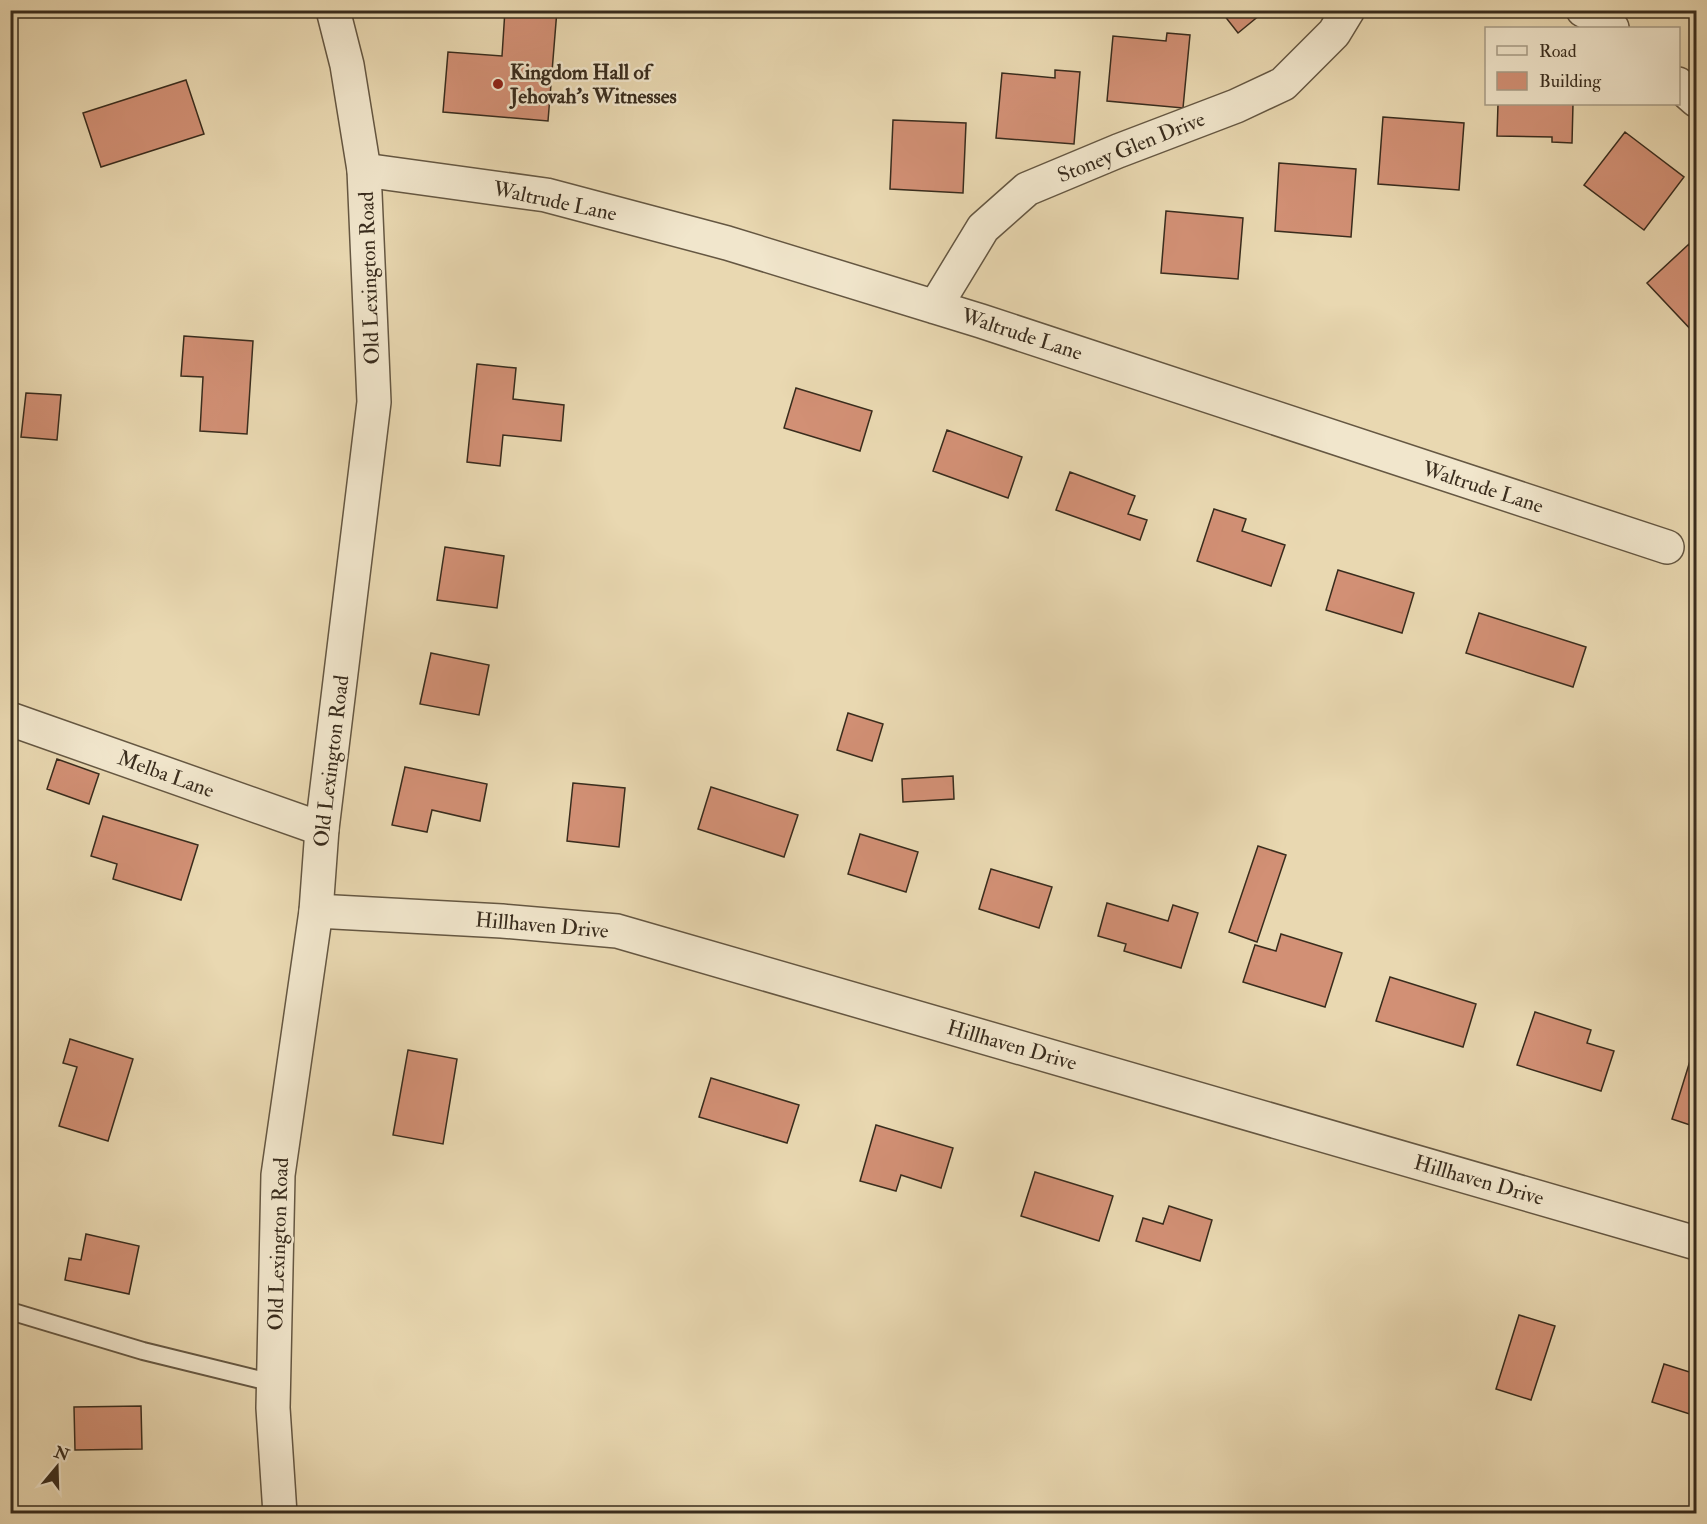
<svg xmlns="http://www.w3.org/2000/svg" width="1707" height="1524" viewBox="0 0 1707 1524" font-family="'IM FELL Double Pica',serif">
<rect width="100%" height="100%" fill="#e9d8b1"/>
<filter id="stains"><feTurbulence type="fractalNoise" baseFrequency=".00333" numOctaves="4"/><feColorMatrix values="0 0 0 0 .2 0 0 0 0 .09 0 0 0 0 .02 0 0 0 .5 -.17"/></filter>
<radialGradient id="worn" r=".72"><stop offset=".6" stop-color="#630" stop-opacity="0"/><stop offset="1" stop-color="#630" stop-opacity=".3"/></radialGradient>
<!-- building -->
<path fill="#d29075" stroke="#392c1d" stroke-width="1.5" d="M505 10H557L548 121 443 112 448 52 502 56Z
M1220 10H1266L1238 33Z
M1696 10V23L1681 11V10Z
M1167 33 1190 35 1183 108 1107 101 1113 36 1166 41Z
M1055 70 1080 72 1074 144 996 138 1002 73 1055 78Z
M186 80 204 134 101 167 83 113Z
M1498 104H1573L1572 143 1552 142V137L1497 136Z
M1383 117 1464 123 1459 190 1378 184Z
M893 120 966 123 963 193 890 189Z
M1625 132 1684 177 1644 230 1584 185Z
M1279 163 1356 169 1351 237 1275 231Z
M1166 211 1243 218 1238 279 1161 273Z
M1689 244 1696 252V335L1647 283Z
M184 336 253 341 247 434 200 431 203 377 181 376Z
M477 364 516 368 513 399 564 405 561 441 503 435 500 466 467 462Z
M796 388 872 411 860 451 784 428Z
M26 393 61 395 57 440 21 437Z
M947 430 1022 457 1008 498 933 471Z
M1070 472 1135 496 1128 514 1147 520 1140 540 1056 510Z
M1214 509 1246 519 1242 531 1285 545 1271 586 1197 561Z
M445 547 504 556 497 608 437 600Z
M1338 570 1414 593 1402 633 1326 610Z
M1479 613 1586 647 1573 687 1466 653Z
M431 653 489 665 479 715 420 704Z
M848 713 883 724 872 761 837 750Z
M57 759 99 774 89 804 47 789Z
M405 767 487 784 480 821 432 810 427 832 392 825Z
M953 776 954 799 903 802 902 779Z
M573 783 625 788 619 847 567 841Z
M711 787 798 815 784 857 698 829Z
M103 816 198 845 181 900 113 879 117 864 91 856Z
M860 834 918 852 906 892 848 874Z
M1258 846 1286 855 1257 942 1229 932Z
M991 869 1052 887 1039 928 979 909Z
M1107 903 1168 921 1173 905 1198 913 1181 968 1124 951 1126 944 1098 936Z
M1281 934 1342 953 1325 1007 1243 982 1255 945 1276 951Z
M1390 977 1476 1004 1463 1047 1376 1021Z
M1535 1012 1591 1030 1587 1043 1614 1051 1601 1091 1517 1065Z
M70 1039 133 1059 108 1141 59 1126 77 1067 63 1063Z
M408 1050 457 1059 443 1144 393 1135Z
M1690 1061 1696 1063V1127L1672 1119Z
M711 1078 799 1105 787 1143 699 1117Z
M876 1125 953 1148 941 1188 901 1175 896 1191 860 1181Z
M1035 1172 1113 1196 1099 1241 1021 1216Z
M1169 1206 1212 1220 1200 1261 1136 1241 1143 1218 1163 1224Z
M86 1234 139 1246 129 1294 65 1280 69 1258 81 1260Z
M1519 1315 1555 1326 1531 1400 1496 1389Z
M1664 1364 1696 1374V1416L1652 1402Z
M141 1406 142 1449 75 1450 74 1407Z"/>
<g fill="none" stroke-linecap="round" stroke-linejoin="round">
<defs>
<path id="service" d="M10 1311 143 1351 273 1383"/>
<path id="minor" d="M1583 10 1603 21 1612 28
M1678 84 1696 100
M364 170 546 195 727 243 981 321 1667 547
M935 307 983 228 1027 189 1118 151 1236 106 1283 84 1334 33 1348 10
M10 719 322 829
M316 911 502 921 617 931 1696 1243"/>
<path id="tertiary" d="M280 1514 273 1408 278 1175 316 911 322 829 374 402 364 170 347 65 333 10"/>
</defs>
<!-- service casing -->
<use href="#service" stroke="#655742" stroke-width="20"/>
<!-- minor casing -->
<use href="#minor" stroke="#655742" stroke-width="36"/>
<!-- tertiary casing -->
<use href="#tertiary" stroke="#655742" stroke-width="36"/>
<!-- service -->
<use href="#service" stroke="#f1e6cc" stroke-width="16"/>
<!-- minor -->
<use href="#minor" stroke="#f1e6cc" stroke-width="33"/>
<!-- tertiary -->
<use href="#tertiary" stroke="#f1e6cc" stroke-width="33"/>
</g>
<!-- markers -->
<circle fill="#8f2418" stroke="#f1e6cc" stroke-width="2" cx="498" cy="84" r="6"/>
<g text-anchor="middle" stroke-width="5" stroke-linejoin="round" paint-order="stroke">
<!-- poi labels -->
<g font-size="21" font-weight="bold" fill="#392c1d" stroke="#f1e6cc" text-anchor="start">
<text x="510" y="79">Kingdom Hall of<tspan x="510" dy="24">Jehovah’s Witnesses</tspan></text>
</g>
<!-- street labels -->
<g font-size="21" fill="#392c1d" stroke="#f1e6cc">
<text transform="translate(1131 147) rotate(-22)" y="7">Stoney Glen Drive</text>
<text transform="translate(555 201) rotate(12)" y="7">Waltrude Lane</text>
<text transform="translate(369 278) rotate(-92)" y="7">Old Lexington Road</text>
<text transform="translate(1022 334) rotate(18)" y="7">Waltrude Lane</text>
<text transform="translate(1483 487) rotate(18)" y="7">Waltrude Lane</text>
<text transform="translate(331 761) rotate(-83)" y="7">Old Lexington Road</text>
<text transform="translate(166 774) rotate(20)" y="7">Melba Lane</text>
<text transform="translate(542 925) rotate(5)" y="7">Hillhaven Drive</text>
<text transform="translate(1012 1045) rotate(16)" y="7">Hillhaven Drive</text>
<text transform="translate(1479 1180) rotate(16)" y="7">Hillhaven Drive</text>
<text transform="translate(278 1244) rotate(-88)" y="7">Old Lexington Road</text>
</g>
</g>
<!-- margin -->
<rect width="1707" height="1524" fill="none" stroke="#e9d8b1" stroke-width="36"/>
<rect x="12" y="12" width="1683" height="1500" fill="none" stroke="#392c1d" stroke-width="3"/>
<rect x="18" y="18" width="1671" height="1488" fill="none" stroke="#392c1d" stroke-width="1.5"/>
<!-- legend -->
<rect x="1485" y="27" width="195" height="78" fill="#f1e6cc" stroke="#a79c86" stroke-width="1.5"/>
<rect x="1497" y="46" width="30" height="9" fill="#f1e6cc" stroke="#a79c86" stroke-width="1.5"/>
<text x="1539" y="57" font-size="18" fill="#392c1d">Road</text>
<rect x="1497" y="72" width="30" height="18" fill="#d29075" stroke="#a79c86" stroke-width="1.5"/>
<text x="1539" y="87" font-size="18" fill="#392c1d">Building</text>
<!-- north arrow -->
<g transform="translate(57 1467) rotate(19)" stroke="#f1e6cc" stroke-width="4.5" paint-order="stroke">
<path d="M0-4.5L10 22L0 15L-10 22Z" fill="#392c1d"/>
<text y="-9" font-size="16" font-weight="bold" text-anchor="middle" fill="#392c1d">N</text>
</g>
<rect width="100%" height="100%" filter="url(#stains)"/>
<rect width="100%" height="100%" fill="url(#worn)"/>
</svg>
